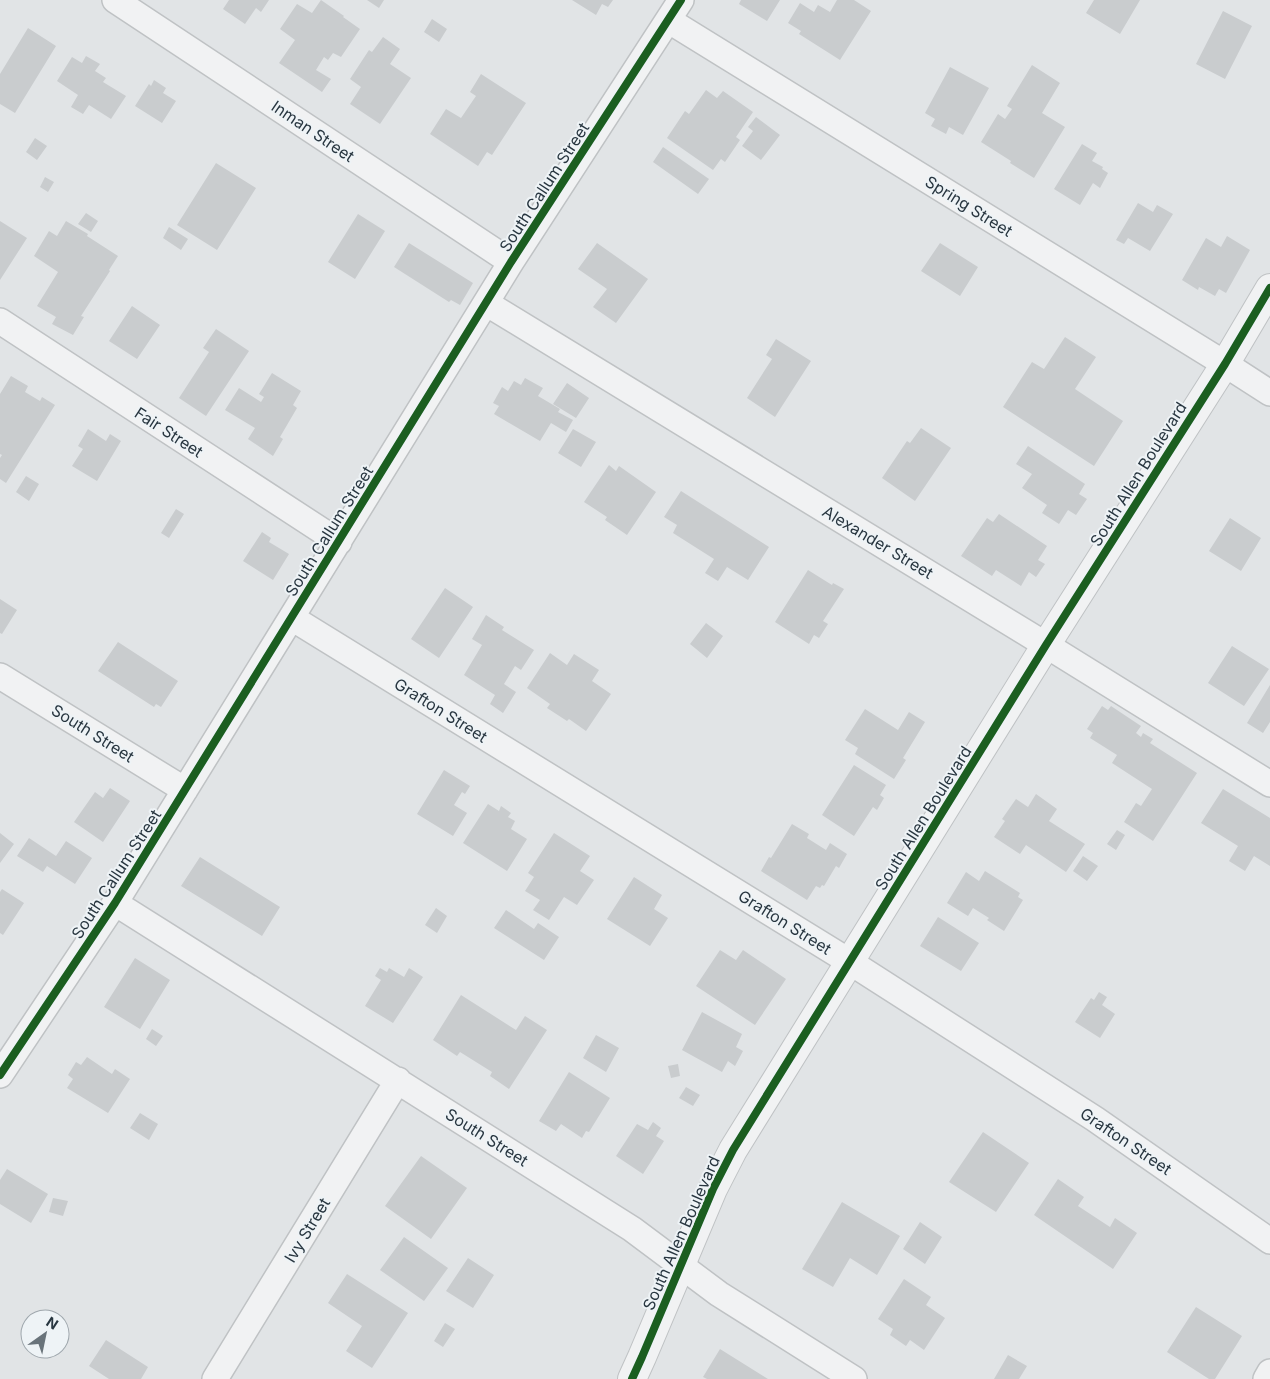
<svg xmlns="http://www.w3.org/2000/svg" width="1270" height="1379" viewBox="0 0 1270 1379" font-family="Inter,sans-serif">
<rect width="100%" height="100%" fill="#e1e4e6"/>
<!-- building -->
<path fill="#c9ccce" d="M229 0H269L261 12 256 8 245 24 223 9Z
M321 0 344 16 343 17 360 29 341 57 333 53 328 60 324 57 316 70 331 79 322 92 279 63 295 40 280 29 297 4 312 13Z
M367 0H384L379 8Z
M572 0H613L608 7 602 4 596 15Z
M741 0H780L767 21 739 4Z
M837 0H854L871 11 840 60 799 34 801 31 788 23 800 3 814 12 818 5 830 12Z
M1094 0H1140L1120 34 1086 13Z
M1223 11 1252 26 1225 79 1196 64Z
M432 19 447 29 439 42 424 32Z
M28 28 56 46 15 113 0 104V74Z
M383 37 400 49 390 64 411 78 380 124 350 104 361 87 350 79 369 50 372 52Z
M86 56 100 64 95 71 106 78 103 82 126 96 111 119 89 105 83 114 71 107 78 95 57 81 72 57 82 63Z
M1032 65 1060 83 1042 113 1065 127 1034 178 1010 163 1011 161 981 142 998 114 1005 119 1012 109 1007 106Z
M950 67 989 88 963 135 949 127 946 134 931 126 935 119 925 113Z
M481 74 526 103 492 155 487 152 478 166 430 134 446 109 461 118 476 96 470 92Z
M154 80 166 88 163 93 176 101 162 123 135 106 149 84 151 86Z
M706 90 717 98 723 91 753 112 736 137 740 140 725 162 721 159 713 170 667 138 685 111 689 114Z
M756 117 780 135 761 160 742 146 753 131 748 127Z
M35 138 47 146 37 160 26 152Z
M1082 144 1097 153 1092 161 1103 167 1102 169 1108 173 1100 188 1093 183 1080 205 1054 189Z
M663 147 709 179 698 194 653 162Z
M216 163 256 188 217 250 177 225Z
M45 177 54 182 48 192 40 187Z
M1138 203 1153 212 1157 205 1173 214 1150 251 1128 238 1124 244 1116 240Z
M86 213 98 221 91 232 78 224Z
M358 214 385 231 355 279 328 262Z
M0 221 27 238 0 280Z
M66 221 88 234 87 236 118 256 109 270 110 271 81 316 84 317 73 335 52 324 56 317 37 306 58 272 34 256 49 231 57 236Z
M169 227 188 239 181 250 163 238Z
M1227 236 1250 250 1226 293 1219 289 1215 296 1199 287 1198 290 1182 280 1206 238 1221 247Z
M409 243 473 283 460 305 451 300 449 302 394 267Z
M597 243 648 279 616 323 593 307 607 289 578 269Z
M940 243 978 267 960 296 921 271Z
M132 306 160 325 137 359 109 341Z
M216 329 249 351 206 416 179 398 209 352 203 348Z
M1065 337 1096 357 1075 389 1123 421 1094 466 1003 407 1032 362 1044 369Z
M776 339 811 361 775 417 747 398 772 359 766 355Z
M272 373 301 391 293 405 297 408 280 437 283 439 273 456 248 439 255 428 225 410 239 388 261 402 264 397 259 394Z
M11 376 28 386 25 392 40 401 42 397 55 405 6 483 0 479V458L2 455 0 454V394Z
M525 378 543 388 538 396 560 409 558 412 573 420 566 432 551 423 540 441 494 414 499 406 493 403 502 387 508 391 514 381 521 385Z
M567 383 589 398 576 418 553 404Z
M921 428 951 448 915 501 882 478 907 441 910 443Z
M88 429 106 441 110 434 121 441 97 481 72 466 83 449 78 446Z
M573 429 596 442 581 467 558 453Z
M1028 446 1085 484 1079 494 1087 499 1076 515 1068 510 1059 524 1042 513 1047 505 1022 488 1032 474 1016 464Z
M609 465 616 471 619 466 656 492 627 535 605 520 607 517 584 502Z
M26 476 39 484 29 501 16 492Z
M681 491 769 547 748 580 727 567 718 581 705 573 714 559 673 533 677 525 664 517Z
M176 509 184 514 169 538 161 533Z
M999 514 1047 546 1038 560 1045 564 1036 577 1029 572 1021 586 996 570 992 576 961 556 987 518 993 522Z
M1230 518 1261 538 1241 571 1209 551Z
M262 532 271 538 269 542 289 554 273 580 243 561Z
M808 570 832 585 833 583 844 589 823 621 828 624 819 638 814 635 809 644 775 622Z
M445 588 473 607 439 658 411 639Z
M0 599 17 610 2 634 0 633Z
M486 615 504 627 502 630 534 650 521 670 515 666 504 684 516 692 503 713 490 704 495 695 464 675 482 645 472 639Z
M706 623 723 636 707 658 690 644Z
M118 642 178 681 161 707 156 704 154 707 98 671Z
M1232 646 1269 669 1244 706 1208 683Z
M550 653 567 665 574 654 599 670 592 681 611 694 586 731 569 719 567 721 547 708 550 704 527 688Z
M1270 685V722L1263 733 1247 723Z
M1102 706 1108 710 1111 706 1141 726 1136 733 1141 737 1143 733 1153 739 1150 743 1197 773 1153 841 1124 822 1136 803 1141 806 1152 789 1112 763 1117 755 1090 738 1093 733 1087 729Z
M865 709 898 730 909 712 925 722 903 758 906 760 894 779 855 754 858 748 845 740Z
M854 765 886 785 880 795 884 798 877 810 873 807 854 836 822 815Z
M444 770 470 786 465 794 462 792 454 805 467 813 453 836 417 814Z
M110 788 130 801 103 842 74 822 95 792 103 798Z
M1223 789 1270 818V866L1254 856 1245 871 1229 861 1238 846 1201 823Z
M1036 794 1057 809 1049 821 1085 844 1066 872 1026 845 1020 854 994 837 1005 821 1002 819 1016 799 1028 807Z
M488 804 499 811 501 806 511 813 508 817 515 821 511 829 527 839 507 871 463 843Z
M792 824 809 834 807 838 826 850 830 843 847 854 839 868 836 866 824 886 822 885 820 888 816 886 807 900 761 871 769 857 771 858Z
M1117 830 1125 835 1116 850 1107 844Z
M0 833 14 844 0 863Z
M554 833 590 856 580 871 594 880 577 905 564 897 549 920 533 910 540 900 525 891 534 877 528 873Z
M29 838 56 856 66 841 92 858 75 884 47 866 43 872 17 856Z
M1083 856 1098 866 1087 881 1073 871Z
M200 857 280 907 262 936 181 886Z
M985 871 1020 893 1018 897 1023 900 1004 931 987 920 989 918 973 908 968 916 947 903 966 872 979 881Z
M634 877 662 895 654 909 668 918 650 946 607 919Z
M2 889 24 903 3 935 0 933V892Z
M436 908 447 916 437 933 425 925Z
M506 910 534 929 538 923 559 937 544 960 494 928Z
M938 917 979 943 961 971 920 946Z
M720 950 736 960 743 950 786 979 755 1025 696 986Z
M135 958 170 980 140 1029 104 1007Z
M380 968 387 972 389 968 404 977 409 968 423 977 393 1023 365 1006 381 980 375 976Z
M1099 992 1107 997 1102 1005 1115 1014 1100 1038 1075 1022 1091 998 1094 1000Z
M461 995 516 1030 525 1016 547 1030 509 1089 490 1076 492 1072 460 1052 457 1056 433 1040Z
M702 1012 742 1034 736 1047 743 1051 735 1066 728 1061 722 1072 682 1050Z
M152 1029 163 1036 156 1046 146 1039Z
M596 1035 619 1048 606 1072 583 1058Z
M87 1057 112 1074 115 1069 130 1079 108 1113 67 1088 73 1079 68 1075 76 1062 81 1065Z
M678 1064 680 1076 671 1078 668 1066Z
M569 1072 610 1098 589 1132 586 1131 582 1138 561 1124 556 1131 539 1121Z
M686 1087 700 1095 693 1106 679 1098Z
M140 1113 158 1124 149 1140 130 1128Z
M653 1122 661 1128 656 1136 664 1141 643 1174 616 1156 637 1124 648 1130Z
M983 1132 1029 1163 996 1212 949 1182Z
M421 1156 467 1188 431 1239 385 1206Z
M7 1169 48 1194 31 1223 0 1204V1180Z
M1058 1179 1084 1197 1078 1206 1110 1227 1115 1218 1137 1233 1113 1269 1034 1215Z
M53 1198 68 1201 63 1216 49 1212Z
M842 1202 900 1236 877 1275 850 1258 833 1287 802 1269Z
M920 1222 942 1237 925 1264 903 1249Z
M404 1237 448 1268 424 1301 380 1270Z
M468 1258 494 1275 473 1308 446 1291Z
M347 1274 408 1313 372 1368 346 1351 362 1326 328 1303Z
M904 1279 931 1297 926 1305 945 1318 924 1350 910 1340 906 1346 890 1335 893 1329 878 1319Z
M1196 1307 1242 1336 1215 1379H1209L1167 1352Z
M445 1323 455 1329 443 1347 434 1341Z
M106 1340 148 1367 141 1379H109L89 1366Z
M720 1349 768 1379H707L703 1377Z
M1008 1355 1027 1366 1019 1379H994Z"/>
<g fill="none" stroke-linecap="round" stroke-linejoin="round">
<defs>
<path id="minor" d="M115 0 511 262
M668 20 1225 364 1270 393
M486 303 1046 645 1270 784
M0 321 339 542
M292 618 850 962 1095 1119 1270 1241
M0 676 185 790
M115 903 632 1229 719 1294 854 1379
M0 1075 115 903 511 262 681 0
M215 1379 398 1080
M1266 1379 1270 1372"/>
<path id="tertiary" d="M632 1379 642 1357 713 1189 733 1150 1046 645 1225 364 1270 288"/>
</defs>
<!-- minor casing -->
<use href="#minor" stroke="#bfc2c4" stroke-width="28"/>
<!-- tertiary casing -->
<use href="#tertiary" stroke="#bfc2c4" stroke-width="30"/>
<!-- minor -->
<use href="#minor" stroke="#f1f2f3" stroke-width="25"/>
<!-- tertiary -->
<use href="#tertiary" stroke="#f1f2f3" stroke-width="28"/>
<defs>
<path id="cycleway" d="M0 1075 115 903 511 262 681 0
M632 1379 642 1357 713 1189 733 1150 1046 645 1225 364 1270 288"/>
</defs>
<!-- cycleway casing -->
<use href="#cycleway" stroke="#eef3f6" stroke-width="11"/>
<!-- cycleway -->
<use href="#cycleway" stroke="#1b5e20" stroke-width="8"/>
</g>
<g text-anchor="middle" stroke-width="4" stroke-linejoin="round" paint-order="stroke">
<!-- street labels -->
<g font-size="16" fill="#283640" stroke="#eef3f6">
<text transform="translate(313 131) rotate(34)" y="6">Inman Street</text>
<text transform="translate(544 187) rotate(-57)" y="6">South Callum Street</text>
<text transform="translate(969 206) rotate(32)" y="6">Spring Street</text>
<text transform="translate(169 432) rotate(33)" y="6">Fair Street</text>
<text transform="translate(1138 474) rotate(-58)" y="6">South Allen Boulevard</text>
<text transform="translate(329 531) rotate(-58)" y="6">South Callum Street</text>
<text transform="translate(878 542) rotate(31)" y="6">Alexander Street</text>
<text transform="translate(441 710) rotate(32)" y="6">Grafton Street</text>
<text transform="translate(93 733) rotate(32)" y="6">South Street</text>
<text transform="translate(923 818) rotate(-58)" y="6">South Allen Boulevard</text>
<text transform="translate(116 874) rotate(-57)" y="6">South Callum Street</text>
<text transform="translate(785 922) rotate(32)" y="6">Grafton Street</text>
<text transform="translate(487 1137) rotate(32)" y="6">South Street</text>
<text transform="translate(1126 1141) rotate(34)" y="6">Grafton Street</text>
<text transform="translate(307 1230) rotate(-59)" y="6">Ivy Street</text>
<text transform="translate(681 1233) rotate(-66)" y="6">South Allen Boulevard</text>
</g>
</g>
<!-- north arrow -->
<g transform="translate(45 1334) rotate(33)"><circle r="24" fill="#eef3f6" stroke="#9fa7ad"/>
<path d="M0-4L9 19L0 12L-9 19Z" fill="#69737a"/>
<text y="-8" font-size="14" font-weight="bold" text-anchor="middle" fill="#283640">N</text>
</g>
</svg>
